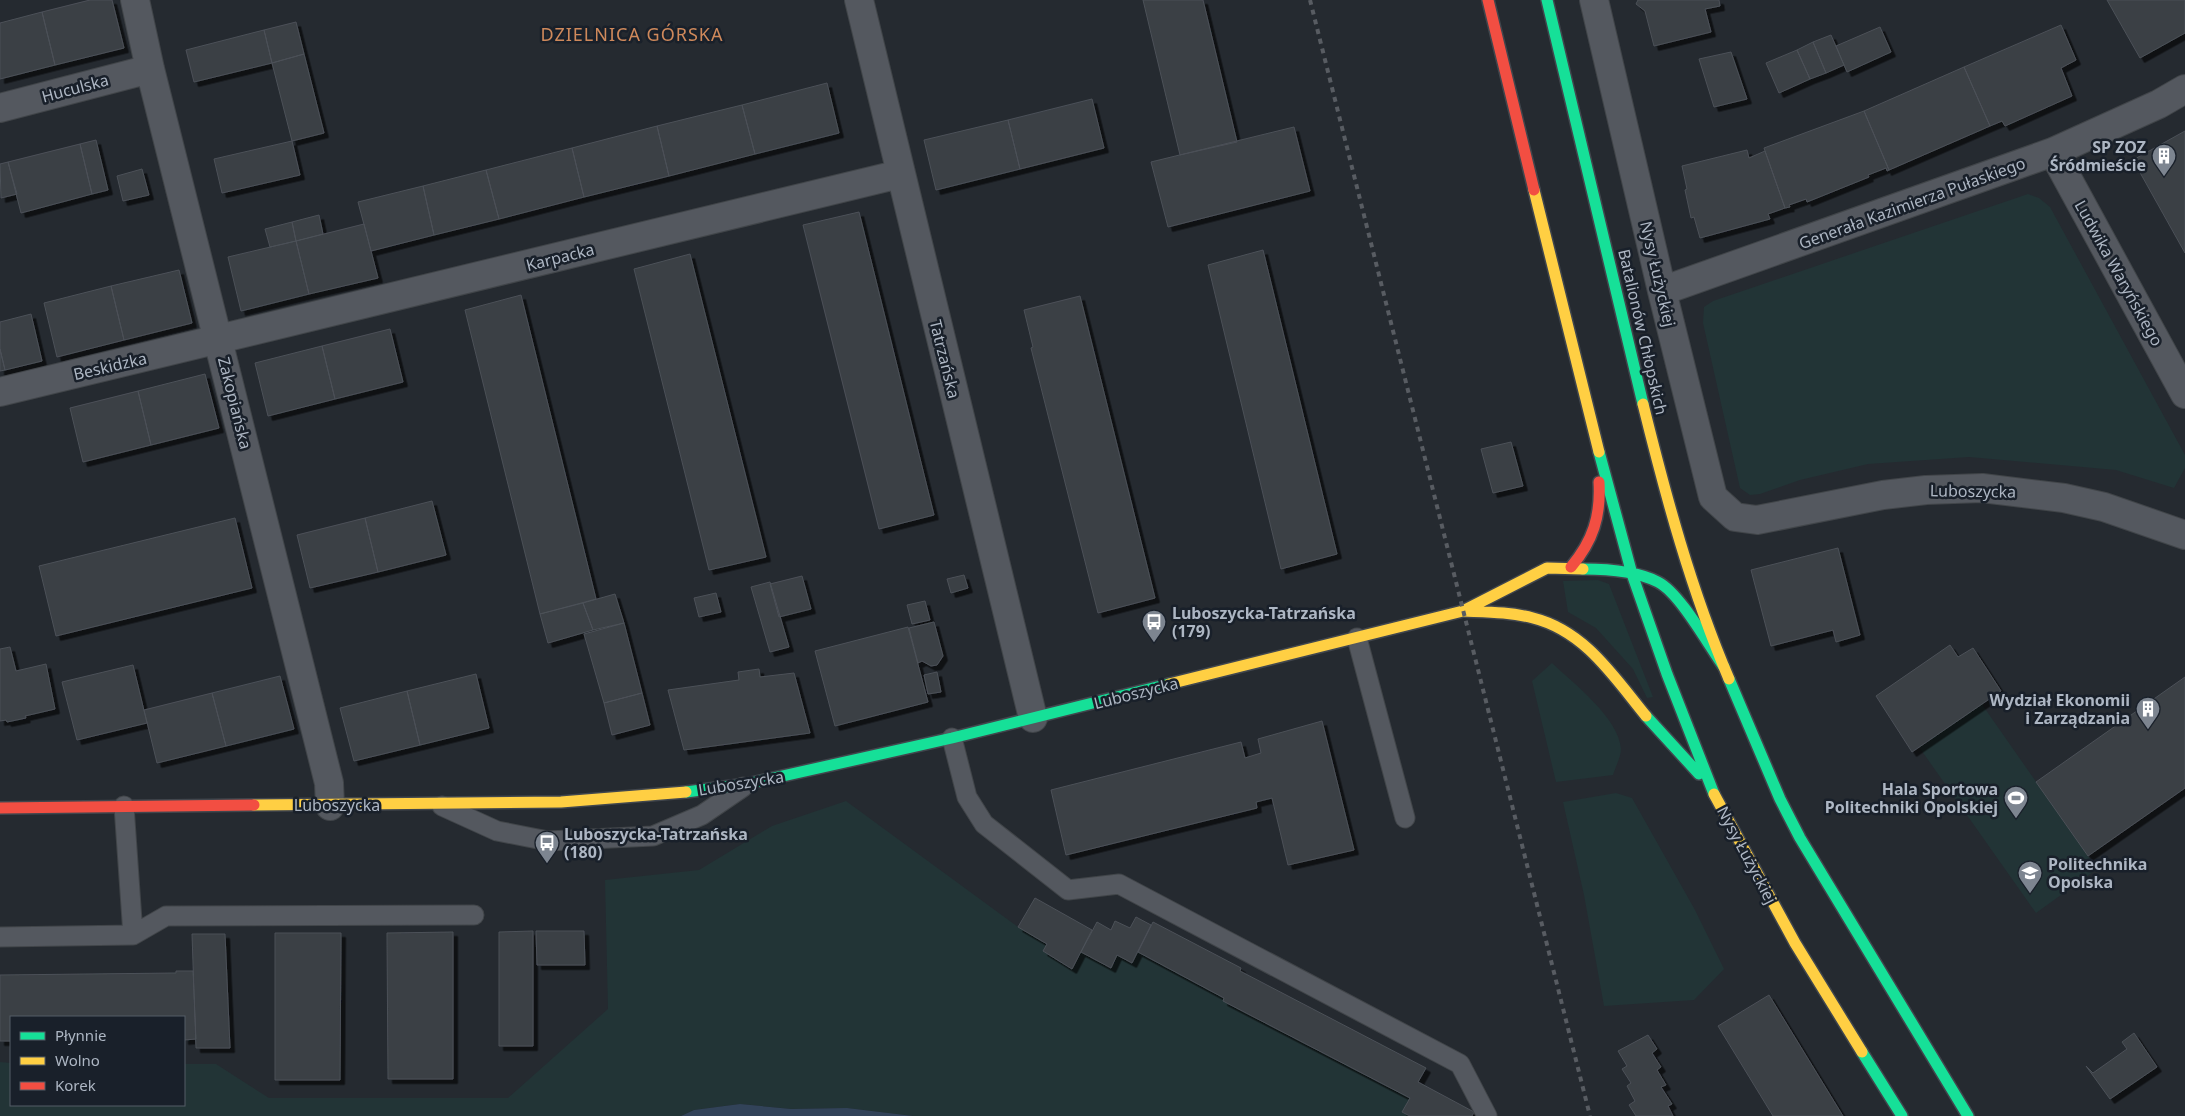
<svg xmlns="http://www.w3.org/2000/svg" width="2185" height="1116" viewBox="0 0 2185 1116" font-family="'Noto Sans',sans-serif">
<defs>
<filter id="shadow"><feDropShadow dx="4.5" dy="4.5" stdDeviation="0" flood-color="#0009"/></filter>
</defs>
<rect width="100%" height="100%" fill="#252a30"/>
<!-- green -->
<path fill="#223436" d="M2028 194 2039 198 2050 207 2185 455V468L2174 488 2116 470 1969 457 1868 464 1800 480 1760 494 1750 495 1740 488 1703 323 1704 307 1713 301Z
M1598 580 1609 584 1653 697 1647 698 1633 669 1596 628 1568 612 1563 581Z
M1552 663C1573 683 1619 718 1621 749 1621 757 1615 768 1613 775L1556 782 1532 681Z
M1981 703 2097 869 2036 913 1919 747Z
M1616 793 1632 798 1695 910 1724 969 1694 1000 1604 1006 1584 895 1563 802Z
M846 801 1018 927 1047 944 1043 951 1071 969 1081 952 1110 968 1117 955 1132 963 1138 952 1224 998 1223 1001 1410 1098 1402 1112 1410 1116H913L847 1108 791 1109 740 1104 694 1110 681 1116H0V1062L11 1063V1105H184V1064H216L269 1098H508L608 1009 605 880 699 870 772 826Z"/>
<!-- water -->
<path fill="#324359" d="M740 1104 791 1109 847 1108 913 1116H681L694 1110Z"/>
<!-- building -->
<path fill="#3a3f44" stroke="#4c5158" filter="url(#shadow)" d="M90 0H112L124 48 55 65 42 12Z
M1143 0H1203L1237 142 1180 155Z
M1638 0H1719L1720 6 1705 9 1711 32 1654 46 1645 11 1636 4Z
M2107 0H2185V33L2140 58Z
M42 12 55 65 0 79V23Z
M296 22 304 54 272 63 264 30Z
M2061 25 2076 60 2061 68 2072 96 2005 126 2002 121 1990 126 1964 67Z
M1880 27 1891 52 1847 72 1836 46Z
M264 30 272 63 194 82 186 50Z
M1831 35 1844 65 1826 73 1813 42Z
M1813 42 1826 73 1810 79 1797 50Z
M1797 50 1810 79 1779 93 1766 63Z
M1731 52 1747 99 1714 107 1699 59Z
M304 54 324 133 292 141 272 63Z
M1964 67 1990 126 1889 170 1864 111Z
M827 83 839 133 755 154 742 105Z
M1092 99 1104 148 1020 169 1008 120Z
M742 105 755 154 669 176 657 126Z
M1864 111 1889 170 1887 171 1886 168 1868 175 1869 177 1807 202 1806 199 1789 205 1790 207 1785 208 1764 148Z
M1008 120 1020 169 936 190 924 140Z
M657 126 669 176 584 197 572 148Z
M1294 127 1310 191 1168 227 1151 162Z
M2185 131V253L2133 160Z
M96 140 108 190 92 194 80 144Z
M292 141 300 175 222 193 214 159Z
M80 144 92 194 21 213 8 162Z
M572 148 584 197 499 219 486 170Z
M1747 150 1749 158 1765 151 1785 208 1768 214 1770 219 1700 238 1694 217 1691 218 1685 190 1687 189 1682 166Z
M8 162 17 194 1 198 0 164Z
M142 169 149 195 123 201 117 176Z
M486 170 499 219 434 235 423 186Z
M423 186 434 235 371 251 358 202Z
M859 212 934 515 879 529 803 225Z
M319 215 323 234 296 241 292 222Z
M292 222 296 241 270 247 265 229Z
M364 224 378 278 309 294 296 241Z
M296 241 309 294 241 311 228 257Z
M1263 250 1337 554 1281 569 1208 265Z
M690 254 766 557 709 570 634 269Z
M179 270 192 323 124 340 111 286Z
M111 286 124 340 57 357 44 303Z
M521 295 596 599 540 614 465 310Z
M1080 296 1155 598 1098 613 1031 348 1033 347 1024 310Z
M31 314 42 361 5 370 0 349V322Z
M390 329 403 382 335 399 322 346Z
M322 346 335 399 268 416 255 363Z
M0 349 5 370 0 371Z
M205 374 219 428 151 445 138 391Z
M138 391 151 445 83 462 70 408Z
M1511 442 1523 486 1493 493 1481 449Z
M432 501 446 555 378 572 365 518Z
M235 518 252 588 56 636 39 566Z
M365 518 378 572 310 588 297 535Z
M1838 548 1860 635 1836 642 1833 630 1771 646 1751 570Z
M964 575 968 588 951 593 947 579Z
M802 576 811 609 779 617 770 584Z
M770 582 789 647 770 652 751 587Z
M716 593 721 612 699 617 694 598Z
M615 594 624 623 593 630 583 603Z
M925 601 930 620 912 624 907 605Z
M583 603 593 630 548 643 540 614Z
M934 622 943 656 937 665 931 666 922 661 918 663 909 628Z
M624 623 642 693 604 703 584 634Z
M908 627 928 702 835 726 815 651Z
M1950 645 1958 657 1973 648 2001 691 1912 752 1876 696Z
M10 647 16 671 46 664 55 709 25 716 26 718 7 722 6 720 0 721V649Z
M133 665 147 723 77 740 62 682Z
M759 669 760 677 794 673 810 733 684 750 668 690 739 680 738 672Z
M937 672 941 692 928 694 924 675Z
M476 674 489 728 420 745 407 691Z
M280 676 294 729 226 746 212 693Z
M2185 677V788L2088 856 2036 782Z
M407 691 420 745 354 761 340 708Z
M212 693 226 746 157 763 144 710Z
M642 693 650 725 612 735 604 703Z
M1322 721 1354 850 1288 865 1272 798 1256 802 1257 808 1066 855 1051 790 1241 742 1245 758 1261 753 1258 739Z
M1035 898 1092 930 1072 969 1043 951 1047 944 1018 927Z
M1136 917 1151 925 1132 963 1117 955 1111 968 1081 952 1097 922 1111 930 1115 921 1130 928Z
M1153 922 1241 968 1240 971 1426 1068 1418 1082 1474 1112 1472 1116H1410L1402 1112 1410 1098 1223 1001 1224 998 1138 952Z
M533 931V1046H499V932Z
M536 931H584L585 965H537Z
M453 932V1079H388L387 933Z
M275 933H341L340 1080H275Z
M192 934H225L230 1048H196Z
M176 971H193L196 1039 184 1040V1017H11V1041H0V975L176 973Z
M1769 995 1843 1116H1773L1718 1026Z
M2134 1033 2157 1067 2110 1099 2086 1066 2093 1073 2127 1049 2122 1042Z
M1648 1035 1657 1049 1652 1053 1661 1067 1657 1070 1666 1085 1661 1087 1672 1104 1668 1106 1673 1116H1636L1629 1105 1635 1101 1627 1086 1631 1083 1622 1069 1627 1066 1618 1051Z"/>
<g fill="none" stroke-linecap="round" stroke-linejoin="round">
<defs>
<path id="lane" d="M1357 638 1405 818
M952 738 967 797 984 824 1068 890 1119 884 1460 1064 1487 1116
M442 806 497 831 548 841 653 836 702 815 743 787
M133 935 166 916 474 915
M0 937 133 935 124 806"/>
<path id="street" d="M135 0 150 69 329 783 330 806
M859 0 1033 718
M1594 0 1662 291 1713 497 1735 517 1757 520 1883 495 1926 490 1982 488 2064 498 2104 507 2185 535
M0 108 150 69
M2053 152 2185 394
M1662 291 2053 152 2159 104 2185 89
M0 392 900 174"/>
<path id="fast" d="M1547 0 1643 404
M1599 452 1632 574 1667 674 1714 794
M1583 569C1606 569 1637 571 1658 582 1680 593 1709 646 1724 667
M1729 679 1780 799 1800 838 1968 1116
M1646 716 1699 774
M686 792 747 784 952 738 1169 684
M1862 1052 1902 1116"/>
<path id="slow" d="M1534 190 1599 452
M1643 404C1666 497 1691 590 1729 679
M1464 611C1487 612 1510 612 1533 618 1585 631 1614 677 1646 716
M1169 684 1463 611 1547 568 1583 569
M1714 794 1795 943 1862 1052
M254 805 561 802 686 792"/>
<path id="jam" d="M1488 0 1534 190
M1571 567C1593 541 1601 516 1599 482
M0 808 254 805"/>
</defs>
<!-- lane casing -->
<use href="#lane" stroke="#414549" stroke-width="21"/>
<!-- street casing -->
<use href="#street" stroke="#414549" stroke-width="30"/>
<!-- fast casing -->
<use href="#fast" stroke="#41464d" stroke-width="14"/>
<!-- slow casing -->
<use href="#slow" stroke="#41464d" stroke-width="14"/>
<!-- jam casing -->
<use href="#jam" stroke="#41464d" stroke-width="14"/>
<!-- lane -->
<use href="#lane" stroke="#54585f" stroke-width="19"/>
<!-- street -->
<use href="#street" stroke="#54585f" stroke-width="28"/>
<!-- fast -->
<use href="#fast" stroke="#16e098" stroke-width="11"/>
<!-- slow -->
<use href="#slow" stroke="#ffcf43" stroke-width="11"/>
<!-- jam -->
<use href="#jam" stroke="#f24e42" stroke-width="11"/>
<!-- rail -->
<path stroke="#585c62" stroke-width="4" stroke-dasharray="5 5" stroke-linecap="butt" d="M1310 0 1590 1116"/>
</g>
<!-- icons -->
<defs>
<symbol id="building-pin" viewBox="-11 -11 22 30"><path d="M0 17L-7.5 6A9.5 9.5 0 1 1 7.5 6Z" fill="#7d8590" stroke="#19202a"/><path d="M-4-6H4V6H1V3H-1V6H-4ZM-2.5-4.3h1.7v1.8h-1.7ZM.8-4.3h1.7v1.8H.8ZM-2.5-1h1.7V.8h-1.7ZM.8-1h1.7V.8H.8Z" fill="#fff"/></symbol>
<symbol id="bus-pin" viewBox="-11 -11 22 30"><path d="M0 17L-7.5 6A9.5 9.5 0 1 1 7.5 6Z" fill="#7d8590" stroke="#19202a"/><path d="M-5-6H5V4H4V6H2V4H-2V6H-4V4H-5ZM-3.5-4V0h7V-4ZM-3.5 1.2v1.5H-2V1.2ZM2 1.2v1.5H3.5V1.2Z" fill="#fff"/></symbol>
<symbol id="stadium-pin" viewBox="-11 -11 22 30"><path d="M0 17L-7.5 6A9.5 9.5 0 1 1 7.5 6Z" fill="#7d8590" stroke="#19202a"/><path d="M0-5a6.5 5 0 1 0 0 10a6.5 5 0 1 0 0-10ZM-3.5-1.8h7v3.6h-7Z" fill="#fff"/></symbol>
<symbol id="university-pin" viewBox="-11 -11 22 30"><path d="M0 17L-7.5 6A9.5 9.5 0 1 1 7.5 6Z" fill="#7d8590" stroke="#19202a"/><path d="M0-5L7-2L0 1L-7-2ZM-4 1L0 2.5L4 1V4Q0 6-4 4Z" fill="#fff"/></symbol>
</defs>
<g fill-rule="evenodd">
<use href="#building-pin" x="2150" y="142" width="28" height="38"/>
<use href="#bus-pin" x="1140" y="608" width="28" height="38"/>
<use href="#building-pin" x="2134" y="695" width="28" height="38"/>
<use href="#stadium-pin" x="2002" y="784" width="28" height="38"/>
<use href="#bus-pin" x="533" y="829" width="28" height="38"/>
<use href="#university-pin" x="2016" y="859" width="28" height="38"/>
</g>
<g text-anchor="middle" stroke-width="5" stroke-linejoin="round" paint-order="stroke">
<!-- street labels -->
<g font-size="16" fill="#adb6c3" stroke="#19202a">
<text transform="translate(75 88) rotate(-15)" y="6">Huculska</text>
<text transform="translate(1912 203) rotate(-20)" y="6">Generała Kazimierza Pułaskiego</text>
<text transform="translate(560 257) rotate(-14)" y="6">Karpacka</text>
<text transform="translate(2119 273) rotate(61)" y="6">Ludwika Waryńskiego</text>
<text transform="translate(1658 274) rotate(77)" y="6">Nysy Łużyckiej</text>
<text transform="translate(1643 332) rotate(77)" y="6">Batalionów Chłopskich</text>
<text transform="translate(945 359) rotate(76)" y="6">Tatrzańska</text>
<text transform="translate(110 366) rotate(-13)" y="6">Beskidzka</text>
<text transform="translate(235 403) rotate(76)" y="6">Zakopiańska</text>
<text transform="translate(1973 491) rotate(1)" y="6">Luboszycka</text>
<text transform="translate(1136 693) rotate(-14)" y="6">Luboszycka</text>
<text transform="translate(741 783) rotate(-9)" y="6">Luboszycka</text>
<text x="337" y="811">Luboszycka</text>
<text transform="translate(1747 855) rotate(62)" y="6">Nysy Łużyckiej</text>
</g>
<!-- poi labels -->
<g font-size="16" font-weight="bold" fill="#adb6c3" stroke="#19202a" text-anchor="end">
<text x="2146" y="153">SP ZOZ<tspan x="2146" dy="18">Śródmieście</tspan></text>
<text x="1172" y="619" text-anchor="start">Luboszycka-Tatrzańska<tspan x="1172" dy="18">(179)</tspan></text>
<text x="2130" y="706">Wydział Ekonomii<tspan x="2130" dy="18">i Zarządzania</tspan></text>
<text x="1998" y="795">Hala Sportowa<tspan x="1998" dy="18">Politechniki Opolskiej</tspan></text>
<text x="564" y="840" text-anchor="start">Luboszycka-Tatrzańska<tspan x="564" dy="18">(180)</tspan></text>
<text x="2048" y="870" text-anchor="start">Politechnika<tspan x="2048" dy="18">Opolska</tspan></text>
</g>
<!-- neighbourhood labels -->
<g font-size="18" letter-spacing="1" fill="#cf895b" stroke="#19202a">
<text x="632" y="41">DZIELNICA GÓRSKA</text>
</g>
</g>
<!-- legend -->
<rect x="10" y="1016" width="175" height="90" fill="#19202a" stroke="#545c67"/>
<rect x="20" y="1032" width="25" height="8" fill="#16e098" stroke="#545c67"/>
<text x="55" y="1041" font-size="15" fill="#adb6c3">Płynnie</text>
<rect x="20" y="1057" width="25" height="8" fill="#ffcf43" stroke="#545c67"/>
<text x="55" y="1066" font-size="15" fill="#adb6c3">Wolno</text>
<rect x="20" y="1082" width="25" height="8" fill="#f24e42" stroke="#545c67"/>
<text x="55" y="1091" font-size="15" fill="#adb6c3">Korek</text>
</svg>
